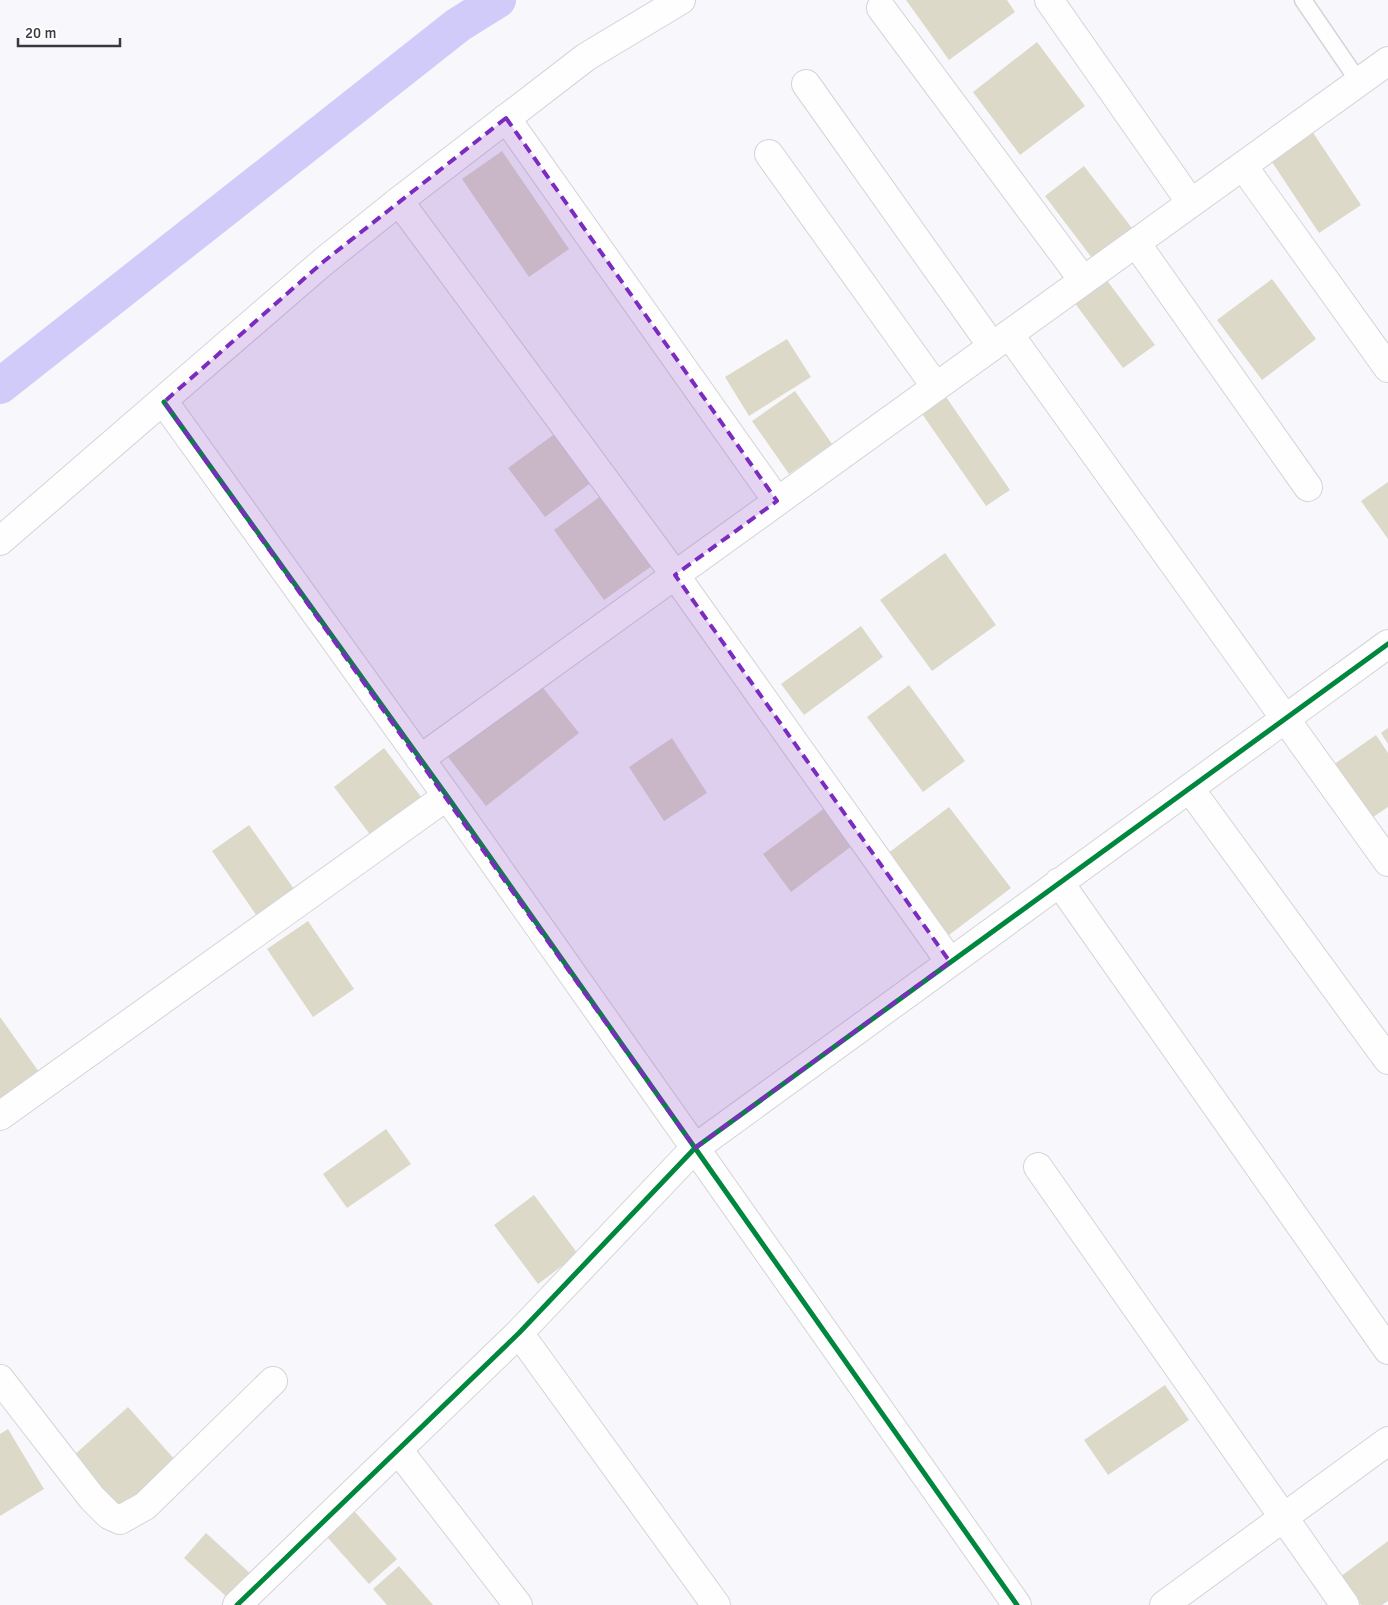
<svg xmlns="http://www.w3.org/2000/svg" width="1388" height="1605" viewBox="0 0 1388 1605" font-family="Signika,sans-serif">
<rect width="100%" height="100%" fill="#f8f8fc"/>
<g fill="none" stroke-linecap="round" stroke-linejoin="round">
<!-- canal -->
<path stroke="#d1cbfa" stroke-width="36" d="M0 386 458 25 498 0"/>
</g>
<!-- building -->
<path fill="#dcd9c9" d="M906 0H1007L1015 12 949 60Z
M1037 42 1085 106 1020 155 973 92Z
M1308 125 1361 205 1319 233 1266 153Z
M502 151 569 249 529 277 462 179Z
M1084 166 1135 232 1095 262 1045 196Z
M1106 279 1155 345 1123 368 1074 302Z
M1272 279 1316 339 1262 380 1217 320Z
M787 339 811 377 749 416 725 377Z
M795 391 832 444 789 474 752 421Z
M942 391 1010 490 986 506 918 408Z
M560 430 596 479 545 517 508 468Z
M1388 482V539L1361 501Z
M605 493 656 563 604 600 554 530Z
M945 553 996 625 932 671 880 600Z
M861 626 883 657 804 715 781 684Z
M540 684 579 733 486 806 448 757Z
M909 685 965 761 923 792 867 717Z
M1388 728V744L1381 733Z
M1376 735 1388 753V807L1370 819 1333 765Z
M672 738 707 793 664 821 629 767Z
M384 748 425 802 375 841 334 787Z
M949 807 1011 888 949 935 887 854Z
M825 808 853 845 791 892 763 854Z
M249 825 301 899 263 925 212 851Z
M308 921 354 989 313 1017 267 949Z
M0 1017 44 1079 0 1104Z
M386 1129 411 1164 347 1208 323 1174Z
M534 1195 578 1254 538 1284 494 1225Z
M1165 1385 1189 1420 1108 1475 1084 1440Z
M128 1407 176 1461 122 1510 73 1456Z
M8 1429 44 1489 0 1516V1434Z
M347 1503 397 1559 369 1584 319 1528Z
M206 1533 252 1575 229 1599 184 1558Z
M1388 1541V1601L1382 1605H1361L1340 1577Z
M399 1566 433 1605H387L373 1589Z"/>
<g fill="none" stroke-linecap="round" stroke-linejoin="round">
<defs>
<path id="lane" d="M1303 0 1359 82"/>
<path id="street" d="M1049 0 1191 203
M881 8 1083 280
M806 84 992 346
M506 118 777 501
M769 154 936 387
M1243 166 1388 368
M399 201 675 575 950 962
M1136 243 1308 487
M1009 334 1388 862
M164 402 447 796 1017 1605
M420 759 1388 61
M1190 789 1388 1060
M1059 882 1388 1350
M0 1116 447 796
M1038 1167 1345 1605
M519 1333 716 1605
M0 1379 92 1498 109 1515 120 1520 145 1506 273 1381
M399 1451 518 1605
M237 1605 519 1333 695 1148 1388 644
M1164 1605 1388 1441"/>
<path id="secondary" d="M0 541 323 262 399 201 586 57 681 0"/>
</defs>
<!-- lane casing -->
<use href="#lane" stroke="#d4d4d8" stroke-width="19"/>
<!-- street casing -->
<use href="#street" stroke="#d4d4d8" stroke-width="30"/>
<!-- secondary casing -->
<use href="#secondary" stroke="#d4d4d8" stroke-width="30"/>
<!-- lane -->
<use href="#lane" stroke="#fefeff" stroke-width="16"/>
<!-- street -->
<use href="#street" stroke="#fefeff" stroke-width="28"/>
<!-- secondary -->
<use href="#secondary" stroke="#fefeff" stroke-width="28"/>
<defs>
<path id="cycleway" d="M164 402 447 796 1017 1605
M237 1605 519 1333 695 1148 1388 644"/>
</defs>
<!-- cycleway casing -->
<use href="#cycleway" stroke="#fff" stroke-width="8"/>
<!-- cycleway -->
<use href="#cycleway" stroke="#00873e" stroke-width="5"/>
</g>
<!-- marked area -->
<path fill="#7b2cbf" fill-opacity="0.2" stroke="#7b2cbf" stroke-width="4" stroke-dasharray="10 6" stroke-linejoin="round" d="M506 118 777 501 675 575 950 962 695 1148 164 402 323 262Z"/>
<!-- scale -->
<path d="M18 38v8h102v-8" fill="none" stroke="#39393c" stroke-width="2.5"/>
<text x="25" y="38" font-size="15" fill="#39393c" stroke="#ffffff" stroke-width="4" paint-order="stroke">20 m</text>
</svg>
